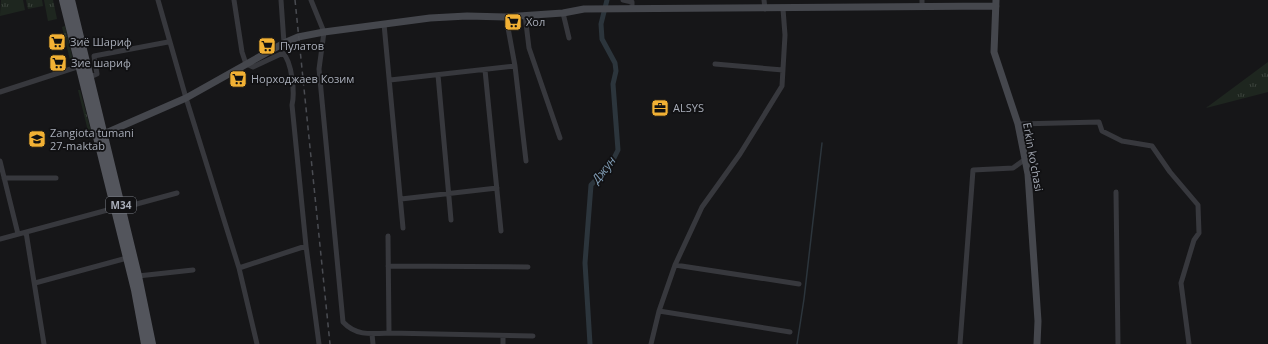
<svg xmlns="http://www.w3.org/2000/svg" width="1268" height="344" viewBox="0 0 1268 344" font-family="'Open Sans',sans-serif">
<defs>
<pattern id="grass-tufts" width="24" height="20" patternUnits="userSpaceOnUse"><rect width="24" height="20" fill="#1e261f"/><path d="M3 7l-1-3M5 7V3M7 7l1-3M15 17l-1-3M17 17v-4M19 17l1-3" fill="none" stroke="#3c433d"/></pattern>
</defs>
<rect width="100%" height="100%" fill="#161618"/>
<!-- grass -->
<path fill="url(#grass-tufts)" d="M1 0H23L25 10 0 16Z
M26 0H42L43 6 28 9Z
M44 0H53L57 19 48 21Z
M65 26 74 64H71L62 27Z
M1268 62V92L1206 108Z
M78 90H80L91 131H88Z"/>
<g fill="none" stroke-linecap="round" stroke-linejoin="round">
<!-- stream -->
<path stroke="#2c353c" stroke-width="1.5" d="M797 344 804 299 822 143"/>
<!-- canal -->
<path stroke="#2c353c" stroke-width="5" d="M590 344 585 263 591 185 611 164 618 150 613 84 616 71 615 63 602 39 601 24 607 0"/>
<!-- minor -->
<path stroke="#37383d" stroke-width="5" d="M158 0 186 98 239 268 257 344
M234 0 242 52 246 64 253 67 283 53C292 62 295 93 292 105L306 246 319 344
M281 0 284 43
M311 0 324 32 319 69 343 322C356 336 371 334 389 333L533 336
M623 0 632 2V8
M764 0 765 9
M922 0V6
M563 13 569 38
M525 15 529 48 560 138
M506 17 515 66 526 161
M384 24 403 228
M715 64 783 70
M485 70 501 231
M438 75 451 220
M90 77 97 74 94 56 168 42
M390 80 515 66
M0 92 80 66
M1018 124 1099 122 1102 131 1122 141 1152 146 1170 172 1198 205 1199 233 1194 240 1181 283 1189 344
M0 161 18 234
M4 178H56
M1116 192 1118 344
M401 199 497 188
M122 208 177 193
M26 232 44 344
M388 236 389 333
M0 239 115 208
M675 265 799 284
M388 266 528 267
M239 268 306 246
M138 276 193 270
M35 283 127 258
M659 311 790 332
M372 334 373 344
M503 336V344
M651 344 659 311 675 265 702 207 740 154 782 86 785 35 783 9
M960 344 973 170 1013 168 1024 160"/>
<!-- secondary -->
<path stroke="#45474d" stroke-width="7" d="M996 0 994 52 1018 124 1028 174 1038 321 1037 344
M99 136 186 98 284 43 298 37 324 32 430 18 467 16 506 17 563 13 584 9 996 6"/>
<!-- primary -->
<path stroke="#53555c" stroke-width="8" d="M63 0 135 290 145 344
M71 0 138 276 152 344"/>
<!-- rail -->
<path stroke="#4a4c52" stroke-width="1.5" stroke-dasharray="5 4" stroke-linecap="butt" d="M295 0 330 344"/>
</g>
<!-- icons -->
<defs>
<symbol id="supermarket-square" viewBox="-11 -11 22 22"><rect x="-9" y="-9" width="18" height="18" rx="4" fill="#f2b134" stroke="#111113"/><path d="M-6-5.5h2.5l.6 2H6L4.5 2H-2.5L-4.4-4H-6ZM-1.5 3.2a1.3 1.3 0 1 0 .1 0ZM3 3.2a1.3 1.3 0 1 0 .1 0Z" fill="#111"/></symbol>
<symbol id="office-square" viewBox="-11 -11 22 22"><rect x="-9" y="-9" width="18" height="18" rx="4" fill="#f2b134" stroke="#111113"/><path d="M-6-3h4V-5.5h4V-3h4V5H-6ZM-1-4.5V-3h2v-1.5ZM-6 0V1H6V0Z" fill="#111"/></symbol>
<symbol id="school-square" viewBox="-11 -11 22 22"><rect x="-9" y="-9" width="18" height="18" rx="4" fill="#f2b134" stroke="#111113"/><path d="M0-5L7-2L0 1L-7-2ZM-4 1L0 2.5L4 1V4Q0 6-4 4Z" fill="#111"/></symbol>
</defs>
<g fill-rule="evenodd">
<use href="#supermarket-square" x="503" y="12" width="20" height="20"/>
<use href="#supermarket-square" x="47" y="32" width="20" height="20"/>
<use href="#supermarket-square" x="257" y="36" width="20" height="20"/>
<use href="#supermarket-square" x="48" y="53" width="20" height="20"/>
<use href="#supermarket-square" x="228" y="69" width="20" height="20"/>
<use href="#office-square" x="650" y="98" width="20" height="20"/>
<use href="#school-square" x="27" y="129" width="20" height="20"/>
</g>
<g text-anchor="middle" stroke-width="3.5" stroke-linejoin="round" paint-order="stroke">
<!-- shield labels -->
<rect fill="#111113" stroke="#7b7e86" stroke-width="1" x="106" y="197" width="30" height="16" rx="3"/>
<g font-size="10" font-weight="bold" fill="#a8adb8">
<text x="121" y="209">M34</text>
</g>
<!-- poi labels -->
<g font-size="11" fill="#a8adb8" stroke="#111113" text-anchor="start">
<text x="526" y="26">Хол</text>
<text x="70" y="46">Зиё Шариф</text>
<text x="280" y="50">Пулатов</text>
<text x="71" y="67">Зие шариф</text>
<text x="251" y="83">Норходжаев Козим</text>
<text x="673" y="112">ALSYS</text>
<text x="50" y="137">Zangiota tumani<tspan x="50" dy="13">27-maktab</tspan></text>
</g>
<!-- street labels -->
<g font-size="11" fill="#a8adb8" stroke="#111113">
<text transform="translate(1033 157) rotate(80)" y="4">Erkin ko'chasi</text>
</g>
<!-- water labels -->
<g font-size="12" font-style="italic" fill="#7f9bb3" stroke="#111113">
<text transform="translate(604 170) rotate(-52)" y="4">Джун</text>
</g>
</g>
</svg>
